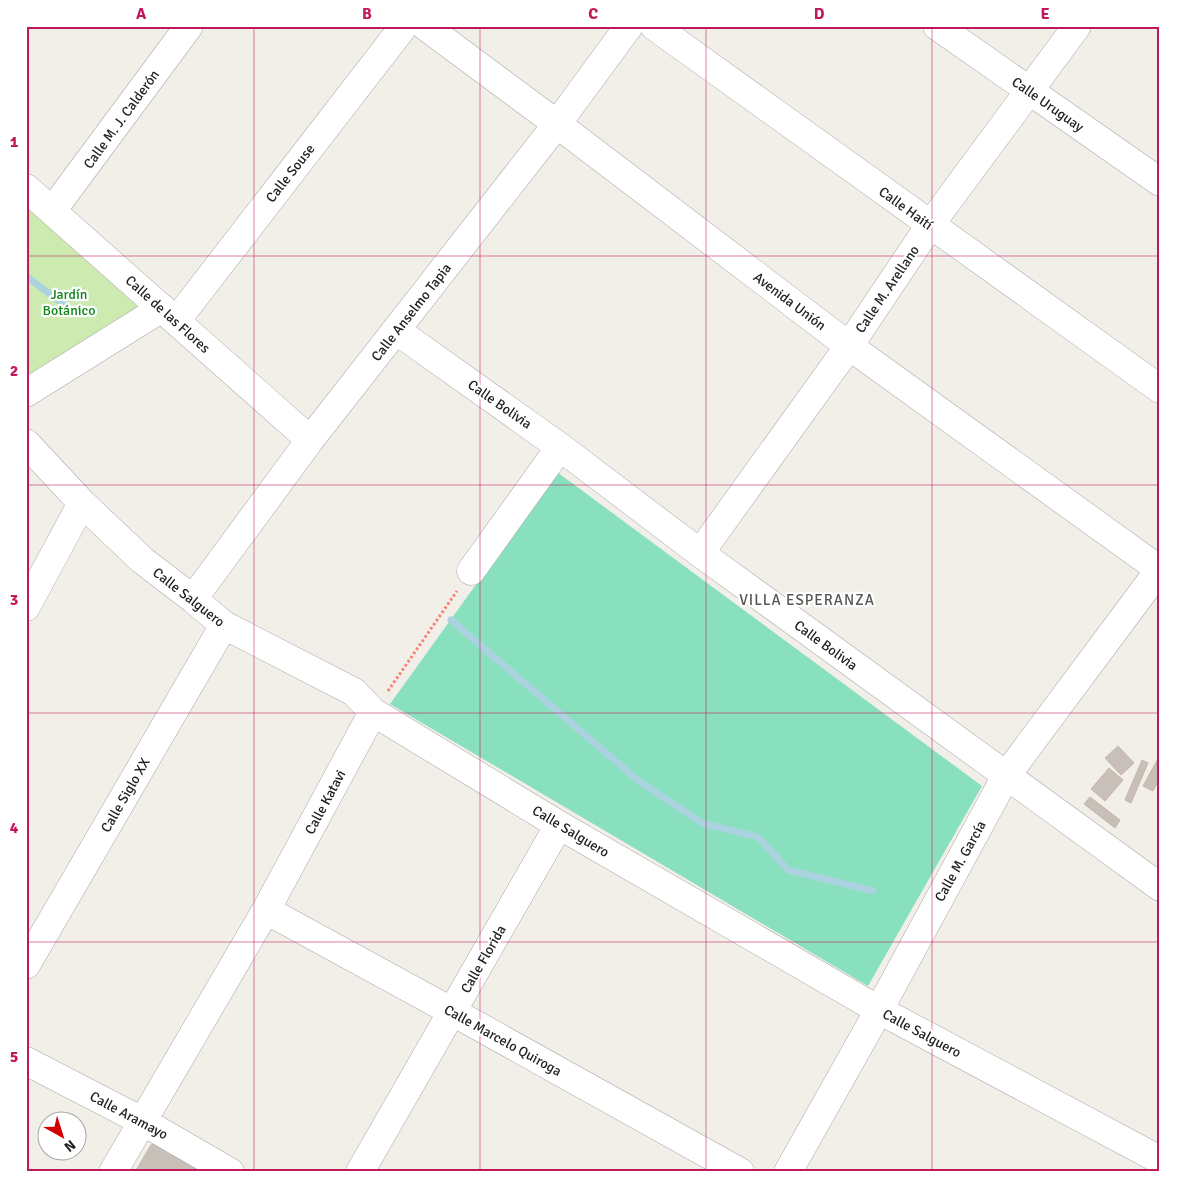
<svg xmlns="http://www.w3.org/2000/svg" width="1186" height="1198" viewBox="0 0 1186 1198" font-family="Signika,sans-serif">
<rect width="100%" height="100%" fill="#f2efe9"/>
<!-- grass -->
<path fill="#cdebb0" d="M26 206 140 309 26 378Z"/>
<!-- pitch -->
<path fill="#88e0be" d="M557 472 982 786 868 986 390 704Z"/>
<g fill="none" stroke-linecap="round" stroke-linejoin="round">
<!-- stream -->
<path stroke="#aad3df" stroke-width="7" d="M26 276 71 310
M451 620 640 782 702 823 758 837 788 870 873 891"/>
</g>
<!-- building -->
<path fill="#c7bfb8" stroke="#c4b6ab" d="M1118 746 1134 763 1121 775 1105 758Z
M1160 755V778L1153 791 1143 786Z
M1142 760 1148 763 1131 803 1125 800Z
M1109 768 1123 780 1105 801 1091 789Z
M1090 797 1120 820 1115 828 1084 804Z
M163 1140 221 1172H135L151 1145Z"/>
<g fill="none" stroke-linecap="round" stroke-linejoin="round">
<defs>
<path id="minor" d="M425 26 557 124 849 346 1160 570
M654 26 1160 389
M937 26 1160 182
M26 188 310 440
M52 211 189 26
M176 321 404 26
M397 331 560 447 700 553 1160 887
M26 393 162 308
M26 443 82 503 142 560 193 599 224 625 354 692 373 712 559 825 879 1010 1160 1160
M700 553 849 346 930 225 1077 26
M471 571 560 447
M193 599 310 440 557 124 629 26
M26 607 82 503
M266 910 453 1012 740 1172
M26 965 224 625
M26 1061 142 1121 230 1172
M113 1172 266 910 373 712
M360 1172 559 825
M788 1172 879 1010 1006 776 1160 569"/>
</defs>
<!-- minor casing -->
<use href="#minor" stroke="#a9a9a9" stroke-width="29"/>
<!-- path -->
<path stroke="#fa8072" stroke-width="3" stroke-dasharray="2.5 2.5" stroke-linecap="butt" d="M388 691 457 591"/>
<!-- minor -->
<use href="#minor" stroke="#fff" stroke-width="28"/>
</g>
<!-- grid -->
<path fill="none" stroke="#c2185b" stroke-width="1" stroke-opacity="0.55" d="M254 26V1172M480 26V1172M706 26V1172M932 26V1172M26 256H1160M26 485H1160M26 713H1160M26 942H1160"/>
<g text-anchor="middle" stroke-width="4.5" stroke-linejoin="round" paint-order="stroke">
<!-- street labels -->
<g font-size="14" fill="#222" stroke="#fff">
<text transform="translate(1048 104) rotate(35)" y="5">Calle Uruguay</text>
<text transform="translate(121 119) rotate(-54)" y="5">Calle M. J. Calderón</text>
<text transform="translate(290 173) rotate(-52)" y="5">Calle Souse</text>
<text transform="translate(906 208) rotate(36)" y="5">Calle Haití</text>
<text transform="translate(887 289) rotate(-56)" y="5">Calle M. Arellano</text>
<text transform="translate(790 301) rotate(37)" y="5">Avenida Unión</text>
<text transform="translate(411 312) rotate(-52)" y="5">Calle Anselmo Tapia</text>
<text transform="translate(168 314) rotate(42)" y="5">Calle de las Flores</text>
<text transform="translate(500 404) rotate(35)" y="5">Calle Bolivia</text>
<text transform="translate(189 597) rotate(38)" y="5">Calle Salguero</text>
<text transform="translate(826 645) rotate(36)" y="5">Calle Bolivia</text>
<text transform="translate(125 795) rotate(-60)" y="5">Calle Siglo XX</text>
<text transform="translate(325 802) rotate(-62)" y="5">Calle Katavi</text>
<text transform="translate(571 831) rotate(31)" y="5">Calle Salguero</text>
<text transform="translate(960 861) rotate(-61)" y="5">Calle M. García</text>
<text transform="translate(483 959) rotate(-60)" y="5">Calle Florida</text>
<text transform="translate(922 1033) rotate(28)" y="5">Calle Salguero</text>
<text transform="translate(503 1040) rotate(29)" y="5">Calle Marcelo Quiroga</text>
<text transform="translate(129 1115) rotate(28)" y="5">Calle Aramayo</text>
</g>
<!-- park labels -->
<g font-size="14" fill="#0c8416" stroke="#fff">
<text x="69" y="299">Jardín<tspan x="69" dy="16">Botánico</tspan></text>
</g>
<!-- neighbourhood labels -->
<g font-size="15" letter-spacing="1" fill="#555" stroke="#fff">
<text x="807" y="605">VILLA ESPERANZA</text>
</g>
</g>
<!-- border -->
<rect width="1186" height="1198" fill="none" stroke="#ffffff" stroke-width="55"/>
<!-- north arrow -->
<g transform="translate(62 1136) rotate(141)"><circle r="24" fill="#ffffff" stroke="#a7a7a7"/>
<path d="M0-4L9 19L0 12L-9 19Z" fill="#d40000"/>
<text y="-8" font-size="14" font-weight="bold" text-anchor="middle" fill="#222222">N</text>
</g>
<rect x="28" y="28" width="1130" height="1142" fill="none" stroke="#c2185b" stroke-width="2"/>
<g font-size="16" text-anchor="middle" font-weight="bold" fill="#c2185b">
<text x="141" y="19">A</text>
<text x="367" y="19">B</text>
<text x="593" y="19">C</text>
<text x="819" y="19">D</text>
<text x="1045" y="19">E</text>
<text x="14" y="147">1</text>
<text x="14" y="376">2</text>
<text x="14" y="605">3</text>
<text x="14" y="833">4</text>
<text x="14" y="1062">5</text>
</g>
</svg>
